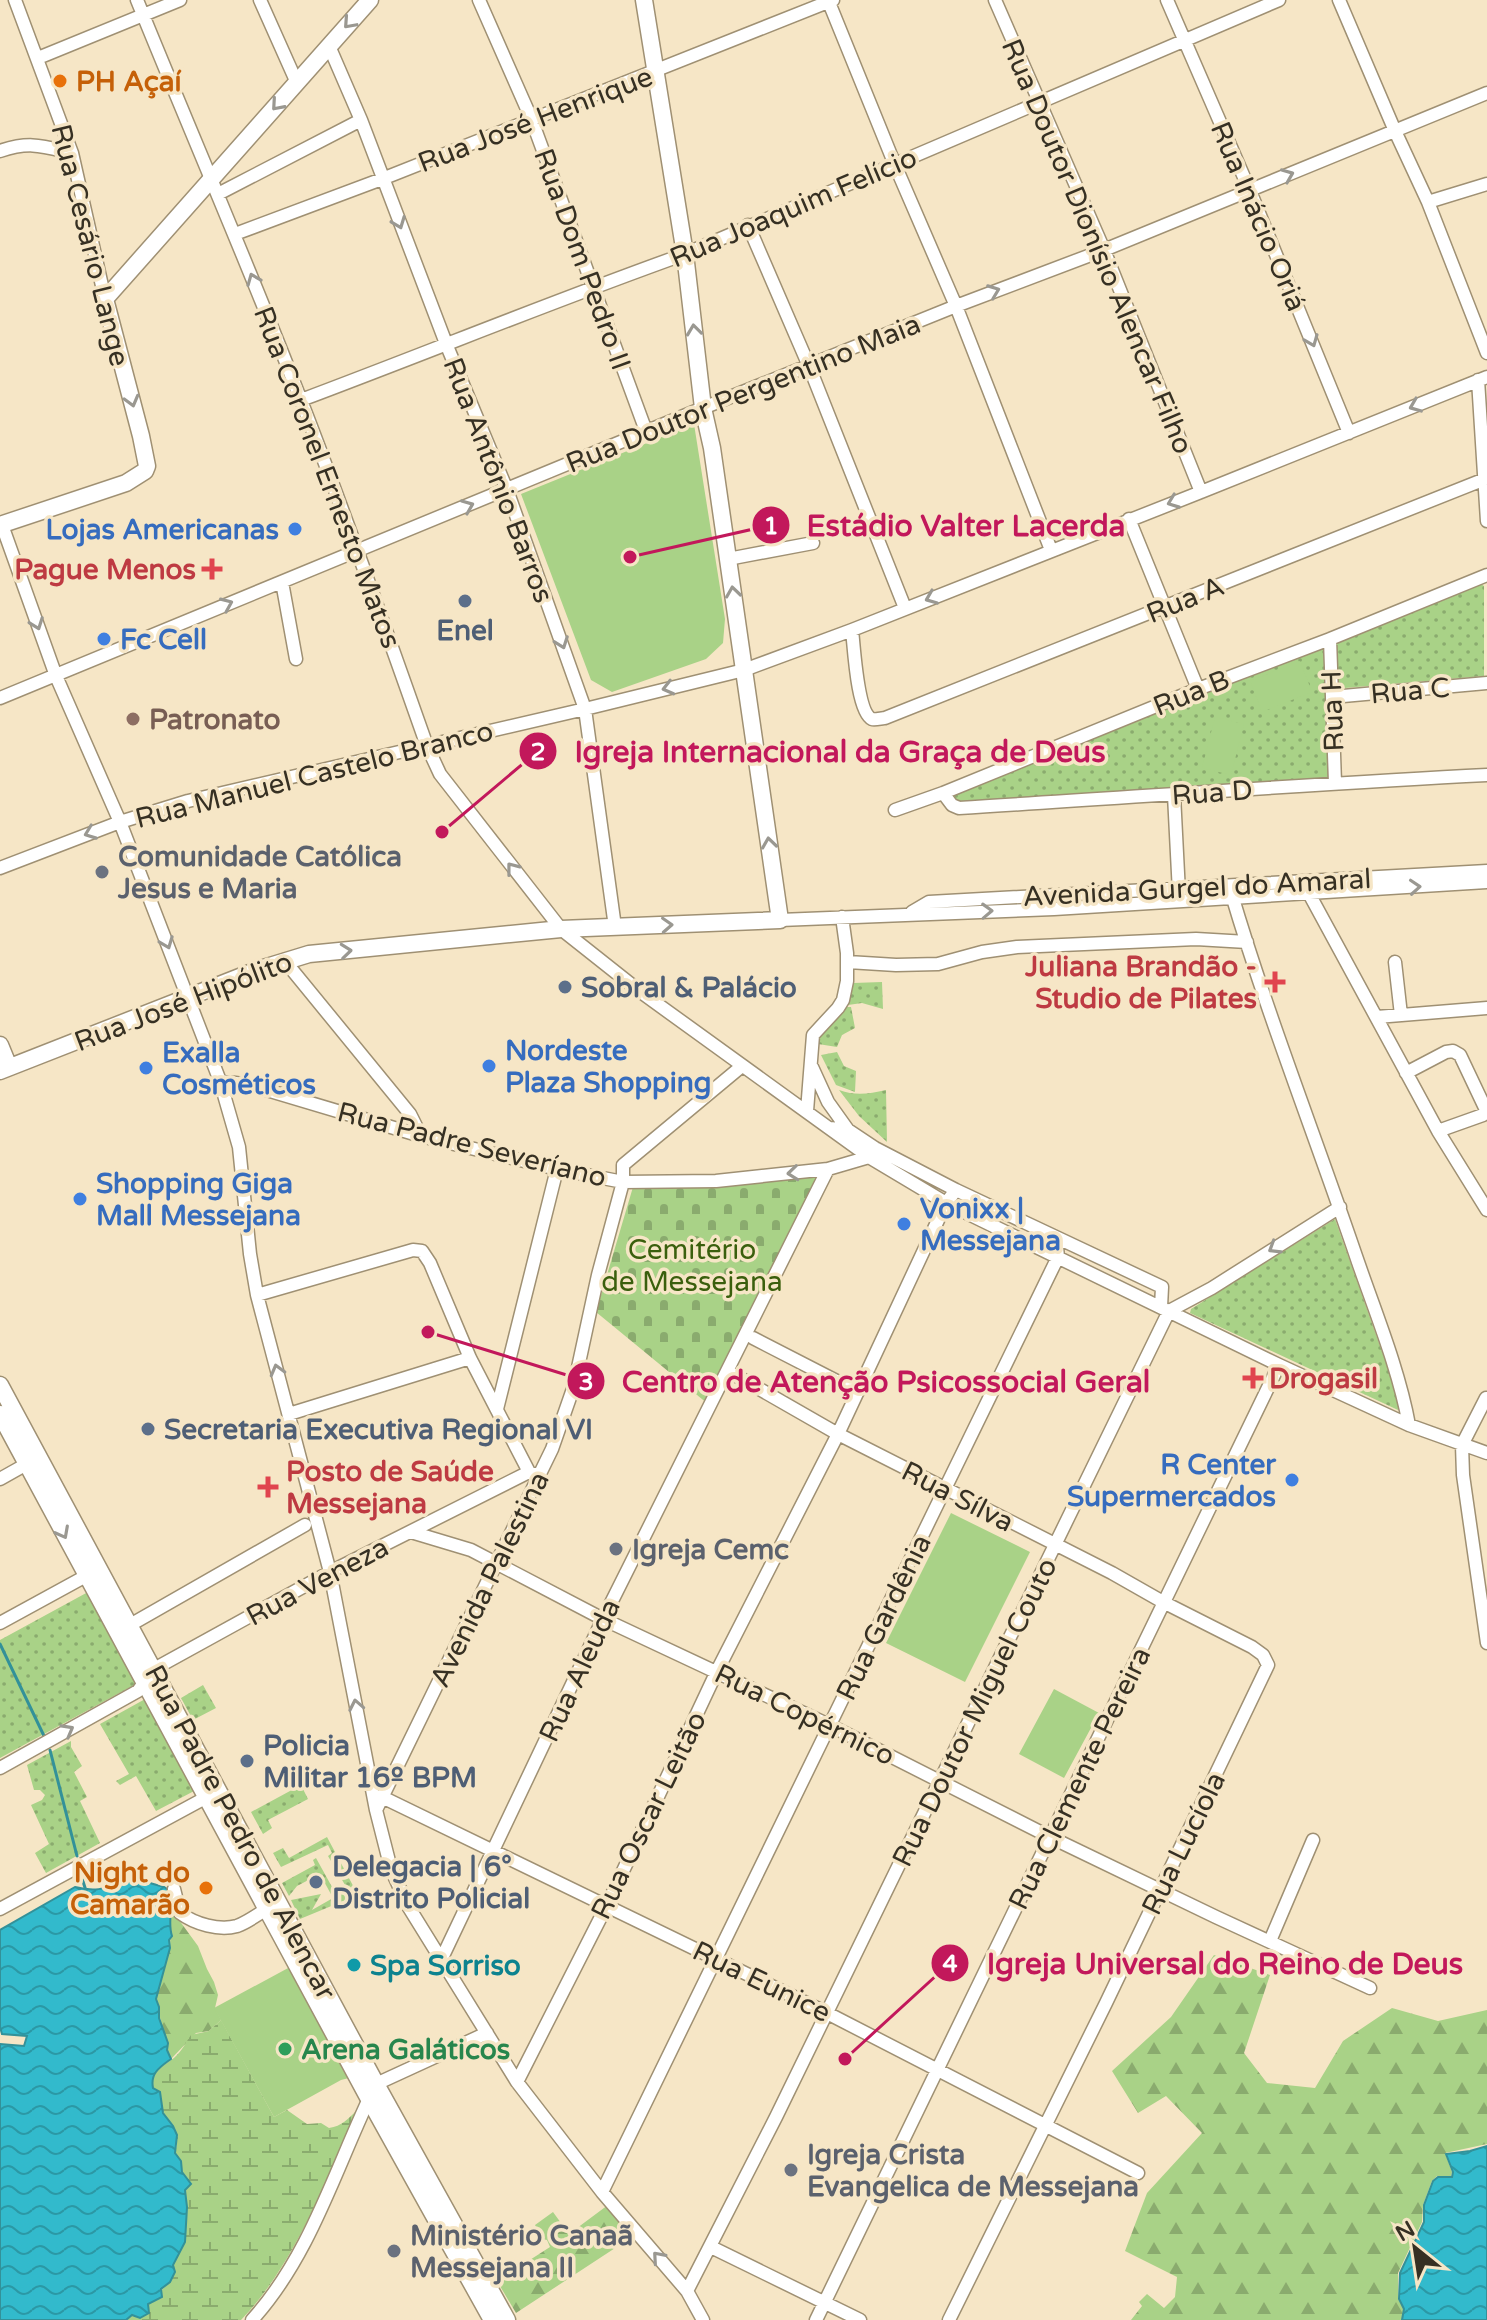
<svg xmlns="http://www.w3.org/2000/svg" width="1487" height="2320" viewBox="0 0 1487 2320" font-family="'Varela Round',sans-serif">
<defs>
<pattern id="green-dots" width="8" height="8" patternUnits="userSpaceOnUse" patternTransform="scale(2)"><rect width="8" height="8" fill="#a9d287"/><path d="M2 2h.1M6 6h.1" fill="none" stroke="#8aab6e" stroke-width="1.8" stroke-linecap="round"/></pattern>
<pattern id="forest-firs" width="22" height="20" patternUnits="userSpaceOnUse" patternTransform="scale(2)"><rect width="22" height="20" fill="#a9d287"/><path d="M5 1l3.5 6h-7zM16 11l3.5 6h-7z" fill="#8aab6e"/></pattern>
<pattern id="wetland-marsh" width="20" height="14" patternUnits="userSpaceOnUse" patternTransform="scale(2)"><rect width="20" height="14" fill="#a9d287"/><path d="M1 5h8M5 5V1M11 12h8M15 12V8" fill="none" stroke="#8aab6e"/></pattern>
<pattern id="cemetery-stones" width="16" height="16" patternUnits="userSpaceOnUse" patternTransform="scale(2)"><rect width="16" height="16" fill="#a9d287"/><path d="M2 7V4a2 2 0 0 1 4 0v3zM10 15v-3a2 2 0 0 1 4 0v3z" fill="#8aab6e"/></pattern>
<pattern id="water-waves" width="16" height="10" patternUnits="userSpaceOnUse" patternTransform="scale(2)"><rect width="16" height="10" fill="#32bacc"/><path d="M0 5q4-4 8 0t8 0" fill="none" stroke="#2b98a5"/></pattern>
</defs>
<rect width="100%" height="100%" fill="#f6e6c6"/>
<!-- green -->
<path fill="url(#green-dots)" d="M1481 584 1484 586V676L1345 688 1336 681V637Z
M1330 639 1335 783 959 807 944 793Z
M882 982 883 1009 862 1003 848 1005 853 983Z
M846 1007H851L855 1028 842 1035 837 1047 818 1044 820 1036Z
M837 1052 844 1066 856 1071 855 1092 836 1085 821 1055Z
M839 1090C856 1096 868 1094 886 1090L887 1142 859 1116Z
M1335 1219 1401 1405 1398 1410 1190 1313 1191 1309Z
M88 1592 136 1684 0 1758V1640Z
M203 1685 216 1708 193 1720 181 1698Z
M147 1698 196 1790 156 1811 136 1776 120 1785 116 1781 129 1774 100 1724Z
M71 1741V1747L82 1766 74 1772 87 1797 80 1801 100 1843 46 1873 35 1853 49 1844 31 1805 42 1800 45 1795 40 1790H34L27 1765Z
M301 1785 308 1799 268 1820 272 1828 263 1834 251 1812Z
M327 1837 358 1895 300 1919 291 1900 321 1894 312 1910 333 1898 320 1874 297 1886 289 1896 282 1883 315 1865 313 1860 316 1858 337 1896 348 1890 328 1856 332 1853 328 1845 281 1867 273 1853 283 1848 289 1858Z"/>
<!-- forest -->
<path fill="url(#forest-firs)" d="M171 1909 198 1946 207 1969 214 1982 218 1995 215 2008 221 2020 209 2031 196 2033 171 2059 167 2050 156 1999 170 1948Z
M1214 1955 1270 1975 1244 2053 1267 2083 1315 2088 1343 2041 1392 2008 1438 2021 1487 2010V2144L1445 2153 1452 2172 1451 2176H1437L1432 2181 1423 2205 1422 2222 1398 2273V2299L1404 2309 1402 2320H1131L1142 2306 1139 2302 1147 2294 1164 2308 1175 2297 1177 2277 1125 2251 1147 2193 1202 2133 1166 2096 1138 2113 1112 2071 1171 2017Z
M608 2205 635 2235 516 2313 497 2281 550 2247 547 2240 542 2239 535 2225 553 2212 569 2234Z"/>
<!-- wetland -->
<path fill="url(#wetland-marsh)" d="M221 2020 274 2117 287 2110 307 2124 321 2123 329 2128C342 2126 348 2119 356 2111 327 2180 294 2265 241 2320H126L147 2304 170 2282 173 2265 185 2242 187 2207 181 2161 175 2153 177 2144 173 2126 163 2113 160 2092 153 2088C150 2070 163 2067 175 2057 182 2051 186 2042 191 2035L209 2031Z"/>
<!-- cemetery -->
<path fill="url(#cemetery-stones)" d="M829 1172 708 1404 596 1312 633 1187H715Z"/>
<!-- pitch -->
<path fill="#a9d287" d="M694 424 725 619 723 643 706 659 612 692 591 680 521 494Z
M1300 661 1312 692 1262 712 1250 681Z
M1215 717 1244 724 1231 775 1202 768Z
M951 1513 1030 1552 965 1682 886 1643Z
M1054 1689 1099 1713 1064 1778 1019 1754Z
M290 1967 349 2078 341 2080 274 2117 214 2008Z"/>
<!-- water -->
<path fill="url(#water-waves)" stroke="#339199" stroke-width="2" d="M139 1880 164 1887 170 1891C174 1906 167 1922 172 1936L169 1940 170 1948 156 1999 159 2007V2018L168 2043 167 2050 171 2059C160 2067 150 2073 153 2088L160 2092 163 2113 173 2126 177 2135 175 2153 181 2161 182 2172 191 2184 185 2190 187 2207 185 2242 173 2265 175 2272 170 2282 161 2289 162 2297 148 2304 149 2313 140 2318 132 2315 126 2320H0V2044L24 2046 27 2036 2 2034 0 2027V1930L75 1887C102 1894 114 1884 139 1880Z
M1487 2146V2320H1402L1404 2309 1399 2299 1400 2273 1424 2222V2205L1433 2181 1438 2177H1452L1453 2172 1446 2154 1470 2151Z"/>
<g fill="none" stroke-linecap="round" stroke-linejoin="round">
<!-- stream -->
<path stroke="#339199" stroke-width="3" d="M0 1644 45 1738
M50 1750 77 1856
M81 1875 87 1894"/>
<defs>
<path id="minor" d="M15 0 72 153 105 299
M137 0C191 133 248 264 300 398 345 513 386 630 427 746L440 774 561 929 638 990 869 1157 946 1203 1279 1365 1409 1425 1487 1453
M260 0 297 83
M479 0 531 118 646 431
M828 0 895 165 956 306 1051 550
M995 0 1104 250 1201 492
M1167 0 1250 191 1349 433
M1339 0 1395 131 1428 202 1487 353
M329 46 361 120 447 346 507 490 585 709 615 927
M38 58 180 0
M0 151C30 141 42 146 72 153
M218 194 361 120
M1428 202 1487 184
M748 225 809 366 905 608
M235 234 382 179 833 0
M1478 380 1487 521
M301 400C429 352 556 300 685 254L1279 0
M1129 519 1198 689
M2 525 56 676 120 822 220 1081 239 1147 250 1254 257 1295 330 1572 376 1810 391 1869 408 1906 517 2082 602 2192 687 2291 703 2320
M728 559 813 543
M282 582 296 659
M852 630C854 646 857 712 872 719 875 720 882 718 885 718L1485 479
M1330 639 1335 783
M1332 697 1487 683
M0 698 703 408 956 306 1104 250 1487 93
M943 793 952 805 959 808C1135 797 1311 784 1487 775
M1174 795 1179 893
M895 810 943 793 1198 689 1330 639 1487 575
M0 868 120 822 188 801 585 709 744 670 852 630 1201 492 1487 377
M1306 888 1438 1131 1487 1210
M1231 892C1268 1017 1316 1138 1358 1262 1376 1314 1399 1370 1409 1425
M912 912 929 902 1487 871
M780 920 1054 909 1487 882
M284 960 410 1114 421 1136
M848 962 896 965 938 964 982 952 1017 947 1196 939 1247 942
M1395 962 1401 1015
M1377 1017 1487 1008
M812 1067 828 1102 848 1130
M1406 1073 1446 1052 1453 1051 1460 1055 1487 1112 1483 1115 1438 1131
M220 1081 250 1085 421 1136 557 1169 623 1182 716 1181 828 1169 869 1157
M807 1111 813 1035 838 1008 843 1000 847 981V953L842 917
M830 1128 848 1130 875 1148 956 1190 1162 1287 1161 1307
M257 1295 413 1250 422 1251 430 1263 470 1358 529 1472
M753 1338 858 1392
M728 1371 838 1434 1112 1573 1163 1602 1252 1647 1263 1655 1268 1665 1106 2003 949 2320
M1486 1398 1462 1445 1463 1475 1487 1643
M497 1409 557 1169
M289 1414 470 1358
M0 1479 32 1461
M411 1532 471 1550 603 1619 829 1725 1050 1837 1216 1917 1370 1988
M0 1623 86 1576
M130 1625 305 1525
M0 1768 138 1691 154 1669 330 1572 529 1472 540 1476
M382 1797 827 2013 1138 2173
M376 1810 552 1449 574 1386 598 1275 623 1182V1165L742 1066
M174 1889 180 1913C195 1924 219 1931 237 1926 248 1922 258 1914 267 1909
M0 1909 207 1797
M1270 1941 1313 1840
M442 1958 603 1619 828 1169
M517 2082 607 1905 717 1671 838 1434 946 1203 956 1190
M602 2192 1058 1257 1056 1238
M711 2247 860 2320
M687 2291 776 2117 1169 1311 1212 1288 1340 1207
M252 2320C312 2254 337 2163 376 2084L487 2033
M816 2320 1279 1365"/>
<path id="major" d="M0 525 126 483 145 471 147 466 141 436 105 299 370 0
M0 1045 9 1067
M0 1071 260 969 309 954 561 929 780 920 712 448 703 408 685 254 644 0
M0 1385 376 2084 507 2320
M0 1414 369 2099 492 2320"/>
</defs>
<!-- minor casing -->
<use href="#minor" stroke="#9f9073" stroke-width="15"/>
<!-- major casing -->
<use href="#major" stroke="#9f9073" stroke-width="19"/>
<!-- minor -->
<use href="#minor" stroke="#fff" stroke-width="12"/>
<!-- major -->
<use href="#major" stroke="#fff" stroke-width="16"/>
</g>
<!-- one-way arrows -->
<defs><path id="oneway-chevron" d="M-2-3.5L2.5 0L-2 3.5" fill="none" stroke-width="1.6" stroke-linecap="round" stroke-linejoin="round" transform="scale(2)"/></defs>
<g stroke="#9a9891">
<use href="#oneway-chevron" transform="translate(349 23) rotate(132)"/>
<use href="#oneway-chevron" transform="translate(277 105) rotate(131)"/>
<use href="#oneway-chevron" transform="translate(1288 175) rotate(-22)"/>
<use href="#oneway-chevron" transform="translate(399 223) rotate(69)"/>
<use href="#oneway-chevron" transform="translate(253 279) rotate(-112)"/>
<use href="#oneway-chevron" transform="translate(994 291) rotate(-21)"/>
<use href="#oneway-chevron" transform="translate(694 330) rotate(-97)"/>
<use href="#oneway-chevron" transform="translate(1312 341) rotate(68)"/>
<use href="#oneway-chevron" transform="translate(132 401) rotate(75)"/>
<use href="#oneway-chevron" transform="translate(1415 406) rotate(158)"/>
<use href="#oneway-chevron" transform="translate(1173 502) rotate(159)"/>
<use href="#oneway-chevron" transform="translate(468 506) rotate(-22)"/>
<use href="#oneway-chevron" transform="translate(733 592) rotate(-98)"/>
<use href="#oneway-chevron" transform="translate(931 598) rotate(158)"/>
<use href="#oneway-chevron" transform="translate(227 604) rotate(-23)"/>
<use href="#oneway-chevron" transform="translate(37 624) rotate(70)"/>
<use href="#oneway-chevron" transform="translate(562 643) rotate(70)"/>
<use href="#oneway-chevron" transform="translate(668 688) rotate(166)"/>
<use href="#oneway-chevron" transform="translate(90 833) rotate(159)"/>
<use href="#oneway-chevron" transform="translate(769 843) rotate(-98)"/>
<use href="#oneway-chevron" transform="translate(512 868) rotate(-128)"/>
<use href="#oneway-chevron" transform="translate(1415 887) rotate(-4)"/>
<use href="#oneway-chevron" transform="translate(987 911) rotate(-2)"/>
<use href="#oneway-chevron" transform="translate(667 925) rotate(-3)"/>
<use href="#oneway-chevron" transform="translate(167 943) rotate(69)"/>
<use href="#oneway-chevron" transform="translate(346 951) rotate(-6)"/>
<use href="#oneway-chevron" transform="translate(793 1173) rotate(174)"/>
<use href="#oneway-chevron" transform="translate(1274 1248) rotate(148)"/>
<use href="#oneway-chevron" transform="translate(277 1370) rotate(-105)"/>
<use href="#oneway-chevron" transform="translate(63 1533) rotate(62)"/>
<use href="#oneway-chevron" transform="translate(356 1705) rotate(-101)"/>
<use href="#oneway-chevron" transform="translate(68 1730) rotate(-29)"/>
<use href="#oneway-chevron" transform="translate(658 2257) rotate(-131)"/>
</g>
<!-- markers -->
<g fill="#e8710a" stroke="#f6e6c6" stroke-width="3">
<circle cx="60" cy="81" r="8"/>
<circle cx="206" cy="1888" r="8"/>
</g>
<g fill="#3f7fe0" stroke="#f6e6c6" stroke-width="3">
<circle cx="295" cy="529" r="8"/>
<circle cx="104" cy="639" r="8"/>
<circle cx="489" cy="1066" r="8"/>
<circle cx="146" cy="1068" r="8"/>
<circle cx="80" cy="1199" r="8"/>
<circle cx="904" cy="1224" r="8"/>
<circle cx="1292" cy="1480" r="8"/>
</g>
<g fill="#e0444e" stroke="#f6e6c6" stroke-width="3">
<path d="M208 557h8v8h8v8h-8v8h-8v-8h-8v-8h8z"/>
<path d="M1271 970h8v8h8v8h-8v8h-8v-8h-8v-8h8z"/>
<path d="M1249 1366h8v8h8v8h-8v8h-8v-8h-8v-8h8z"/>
<path d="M264 1475h8v8h8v8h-8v8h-8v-8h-8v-8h8z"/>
</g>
<g fill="#5c6f8a" stroke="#f6e6c6" stroke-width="3">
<circle cx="465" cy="601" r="8"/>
<circle cx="565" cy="987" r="8"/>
<circle cx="148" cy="1429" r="8"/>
<circle cx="247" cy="1761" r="8"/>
<circle cx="316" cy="1882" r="8"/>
</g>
<circle fill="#8d6e63" stroke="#f6e6c6" stroke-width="3" cx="133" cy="719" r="8"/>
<g fill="#6b7280" stroke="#f6e6c6" stroke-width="3">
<circle cx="102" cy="872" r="8"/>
<circle cx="616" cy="1549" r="8"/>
<circle cx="791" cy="2170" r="8"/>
<circle cx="394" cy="2251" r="8"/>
</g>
<circle fill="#0f9aa8" stroke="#f6e6c6" stroke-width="3" cx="354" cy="1965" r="8"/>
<circle fill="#2e9e5b" stroke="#f6e6c6" stroke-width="3" cx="285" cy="2049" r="8"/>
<g text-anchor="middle" stroke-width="7" stroke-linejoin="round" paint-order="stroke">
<!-- food labels -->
<g font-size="28" font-weight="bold" fill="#c56008" stroke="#f6e6c6" text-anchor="start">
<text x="76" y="91">PH Açaí</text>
<text x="190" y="1882" text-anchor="end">Night do<tspan x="190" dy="32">Camarão</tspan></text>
</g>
<!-- street labels -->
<g font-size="28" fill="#363023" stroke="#f6e6c6">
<text transform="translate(535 119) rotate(-21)" y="10">Rua José Henrique</text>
<text transform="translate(793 207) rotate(-23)" y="10">Rua Joaquim Felício</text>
<text transform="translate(1259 216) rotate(67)" y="10">Rua Inácio Oriá</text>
<text transform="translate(91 245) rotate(76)" y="10">Rua Cesário Lange</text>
<text transform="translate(1098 246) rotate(67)" y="10">Rua Doutor Dionísio Alencar Filho</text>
<text transform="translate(583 259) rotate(70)" y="10">Rua Dom Pedro II</text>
<text transform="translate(743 393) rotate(-22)" y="10">Rua Doutor Pergentino Maia</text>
<text transform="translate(328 477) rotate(69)" y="10">Rua Coronel Ernesto Matos</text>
<text transform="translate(499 480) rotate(69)" y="10">Rua Antônio Barros</text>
<text transform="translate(1185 599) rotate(-22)" y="10">Rua A</text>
<text transform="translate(1410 690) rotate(-5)" y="10">Rua C</text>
<text transform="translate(1191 692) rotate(-22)" y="10">Rua B</text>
<text transform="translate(1332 711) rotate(-92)" y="10">Rua H</text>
<text transform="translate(314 774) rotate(-14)" y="10">Rua Manuel Castelo Branco</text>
<text transform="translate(1212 792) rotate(-4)" y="10">Rua D</text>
<text transform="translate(1197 887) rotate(-3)" y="10">Avenida Gurgel do Amaral</text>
<text transform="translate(183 1001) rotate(-21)" y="10">Rua José Hipólito</text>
<text transform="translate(472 1144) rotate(14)" y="10">Rua Padre Severíano</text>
<text transform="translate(958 1496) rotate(27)" y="10">Rua Sílva</text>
<text transform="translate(489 1579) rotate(-64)" y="10">Avenida Palestina</text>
<text transform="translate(317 1581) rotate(-28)" y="10">Rua Veneza</text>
<text transform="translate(883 1617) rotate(-64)" y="10">Rua Gardênia</text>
<text transform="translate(579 1670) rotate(-65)" y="10">Rua Aleuda</text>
<text transform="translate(974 1712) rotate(-64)" y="10">Rua Doutor Miguel Couto</text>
<text transform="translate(805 1714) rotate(26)" y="10">Rua Copérnico</text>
<text transform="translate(1079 1778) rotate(-64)" y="10">Rua Clemente Pereira</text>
<text transform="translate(648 1815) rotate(-64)" y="10">Rua Oscar Leitão</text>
<text transform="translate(241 1832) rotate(62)" y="10">Rua Padre Pedro de Alencar</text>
<text transform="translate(1183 1843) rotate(-64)" y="10">Rua Lucíola</text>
<text transform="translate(762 1981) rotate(26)" y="10">Rua Eunice</text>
</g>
<!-- shop labels -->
<g font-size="28" font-weight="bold" fill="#366cbe" stroke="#f6e6c6" text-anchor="start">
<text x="279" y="539" text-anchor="end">Lojas Americanas</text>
<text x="120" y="649">Fc Cell</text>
<text x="505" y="1060">Nordeste<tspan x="505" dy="32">Plaza Shopping</tspan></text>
<text x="162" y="1062">Exalla<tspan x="162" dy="32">Cosméticos</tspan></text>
<text x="96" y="1193">Shopping Giga<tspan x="96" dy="32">Mall Messejana</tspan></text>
<text x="920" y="1218">Vonixx |<tspan x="920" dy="32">Messejana</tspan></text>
<text x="1276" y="1474" text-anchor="end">R Center<tspan x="1276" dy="32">Supermercados</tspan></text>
</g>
<!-- health labels -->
<g font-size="28" font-weight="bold" fill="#be3a42" stroke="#f6e6c6" text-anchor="end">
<text x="196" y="579">Pague Menos</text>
<text x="1257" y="976">Juliana Brandão -<tspan x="1257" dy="32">Studio de Pilates</tspan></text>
<text x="1269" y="1388" text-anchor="start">Drogasil</text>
<text x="286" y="1481" text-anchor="start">Posto de Saúde<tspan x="286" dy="32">Messejana</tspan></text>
</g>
<!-- service labels -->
<g font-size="28" font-weight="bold" fill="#4e5e75" stroke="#f6e6c6" text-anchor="start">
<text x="465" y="640" text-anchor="middle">Enel</text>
<text x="581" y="997">Sobral &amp; Palácio</text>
<text x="164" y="1439">Secretaria Executiva Regional VI</text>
<text x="263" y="1755">Policia<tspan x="263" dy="32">Militar 16º BPM</tspan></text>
<text x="332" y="1876">Delegacia | 6°<tspan x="332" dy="32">Distrito Policial</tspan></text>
</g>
<!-- education labels -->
<g font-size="28" font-weight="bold" fill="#785e54" stroke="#f6e6c6" text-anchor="start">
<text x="149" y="729">Patronato</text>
</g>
<!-- worship labels -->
<g font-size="28" font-weight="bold" fill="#5b616d" stroke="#f6e6c6" text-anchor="start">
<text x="118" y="866">Comunidade Católica<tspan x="118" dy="32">Jesus e Maria</tspan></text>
<text x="632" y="1559">Igreja Cemc</text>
<text x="807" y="2164">Igreja Crista<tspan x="807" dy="32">Evangelica de Messejana</tspan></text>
<text x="410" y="2245">Ministério Canaã<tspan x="410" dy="32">Messejana II</tspan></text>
</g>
<!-- park labels -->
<g font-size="28" fill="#3a5f0d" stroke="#f6e6c6">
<text x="692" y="1259">Cemitério<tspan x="692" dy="32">de Messejana</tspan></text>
</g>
<!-- culture labels -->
<g font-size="28" font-weight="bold" fill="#0d838f" stroke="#f6e6c6" text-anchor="start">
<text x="370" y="1975">Spa Sorriso</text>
</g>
<!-- leisure labels -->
<g font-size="28" font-weight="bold" fill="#27864d" stroke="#f6e6c6" text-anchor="start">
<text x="301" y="2059">Arena Galáticos</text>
</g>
</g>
<!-- callouts -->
<path fill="none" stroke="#c2185b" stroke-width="3" d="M630 557L771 525M442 832L538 751M428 1332L586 1381M845 2059L950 1963"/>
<g fill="#c2185b" stroke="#f6e6c6" stroke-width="3">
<circle cx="630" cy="557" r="8"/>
<circle cx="442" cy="832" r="8"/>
<circle cx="428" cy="1332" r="8"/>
<circle cx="845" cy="2059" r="8"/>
<circle cx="771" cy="525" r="20"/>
<circle cx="538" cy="751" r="20"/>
<circle cx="586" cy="1381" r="20"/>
<circle cx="950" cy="1963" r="20"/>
</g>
<g font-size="24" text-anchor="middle" font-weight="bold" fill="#fff">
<text x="771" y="534">1</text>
<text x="538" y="760">2</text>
<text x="586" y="1390">3</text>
<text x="950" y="1972">4</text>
</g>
<g font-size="30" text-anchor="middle" font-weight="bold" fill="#c2185b" stroke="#f6e6c6" stroke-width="7" stroke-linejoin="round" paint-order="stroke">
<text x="966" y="536">Estádio Valter Lacerda</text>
<text x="840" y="762">Igreja Internacional da Graça de Deus</text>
<text x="886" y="1392">Centro de Atenção Psicossocial Geral</text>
<text x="1225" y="1974">Igreja Universal do Reino de Deus</text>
</g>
<!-- north arrow -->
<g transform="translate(1415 2248) rotate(330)" stroke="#f6e6c6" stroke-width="6" paint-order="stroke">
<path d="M0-6L14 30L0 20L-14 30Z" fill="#363023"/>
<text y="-12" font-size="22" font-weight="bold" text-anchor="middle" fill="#363023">N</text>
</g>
</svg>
